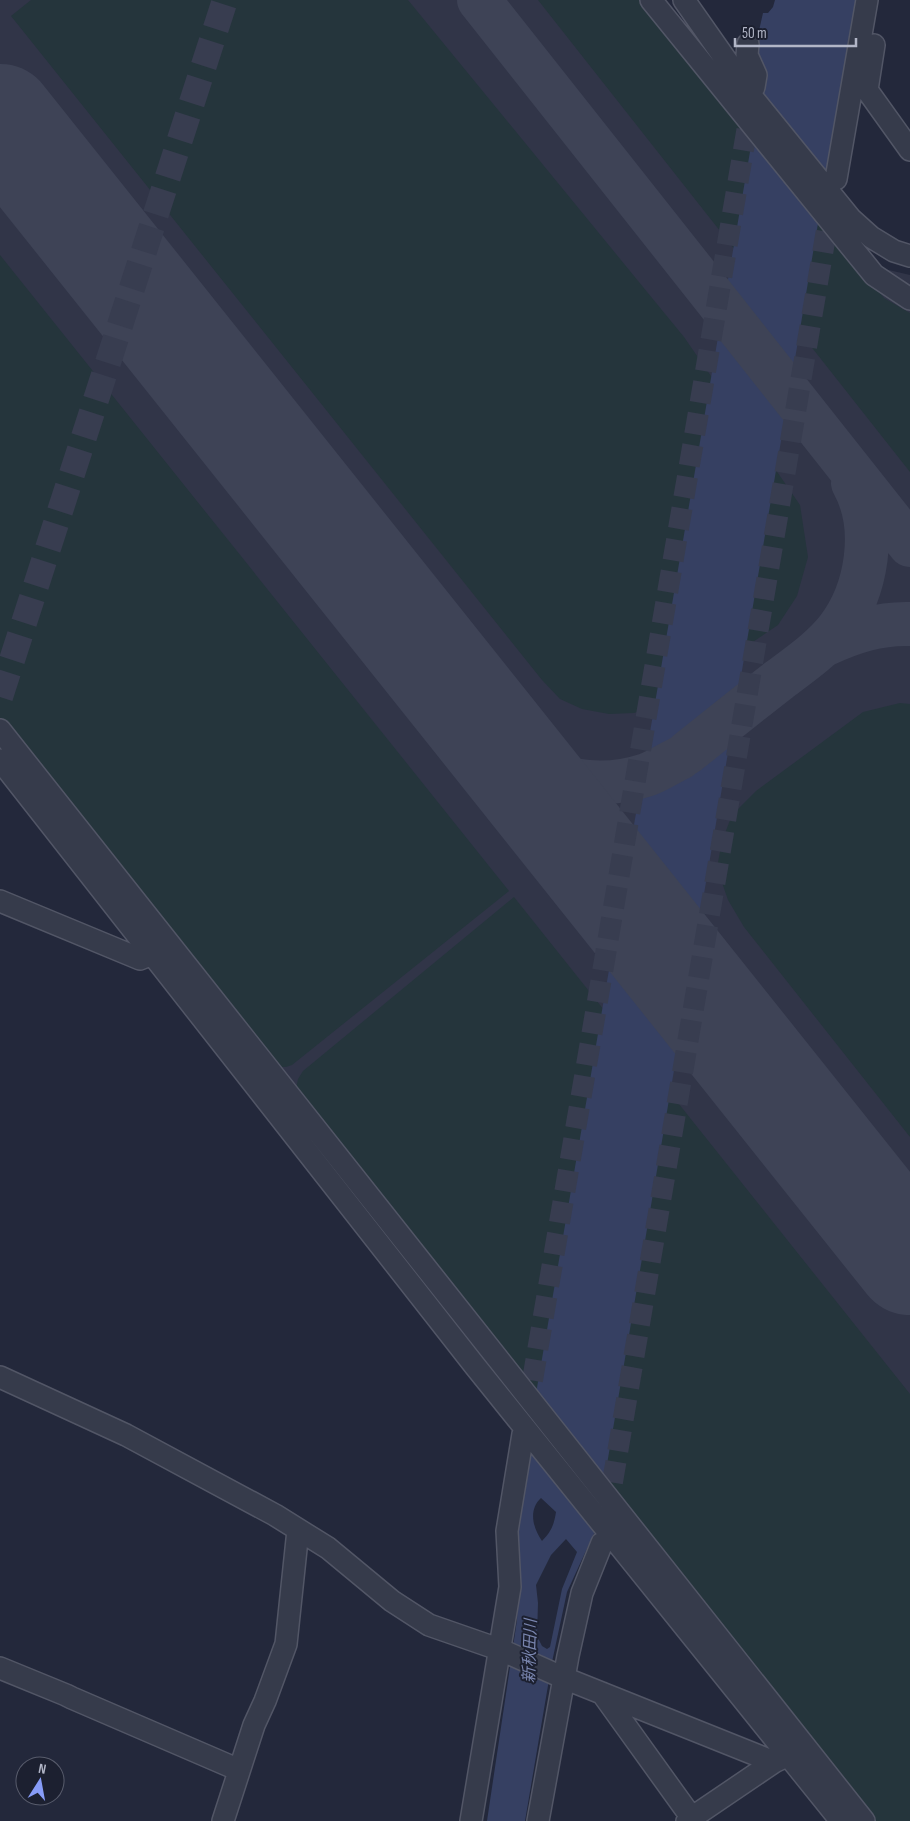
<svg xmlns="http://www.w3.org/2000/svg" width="910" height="1821" viewBox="0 0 910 1821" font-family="'Sofia Sans Condensed','Noto Sans JP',sans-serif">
<rect width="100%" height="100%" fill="#23283b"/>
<!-- airport -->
<path fill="#313548" d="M0 0H663L876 267 910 275V1821L0 744Z"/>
<!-- green -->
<path fill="#25353c" d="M31 0H408L684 337 800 505 808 557 797 596 778 625 659 705 634 713 609 714 582 709 560 699 542 680 11 16Z
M538 0H644L884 298 910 313V472Z
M0 255 509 891 292 1065 286 1067H279L0 723Z
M900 703 910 704V1137L744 927 728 900 717 868 722 841 732 815 756 791 863 712Z
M514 897 910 1394V1821H873L296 1089 298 1079 303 1071Z"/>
<!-- water -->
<path fill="#364062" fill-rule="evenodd" d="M775 0H856L596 1529 567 1592 552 1662 525 1821H487L517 1620 518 1587 513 1527 762 82 753 57 763 13H768L773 7ZM541 1498 556 1512C554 1525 551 1532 542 1541 533 1528 528 1510 541 1498ZM566 1539 577 1552 562 1589 550 1647 547 1649 542 1646 537 1636 538 1603 536 1585 551 1555Z"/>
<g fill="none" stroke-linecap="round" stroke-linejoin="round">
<!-- taxiway -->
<path stroke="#3e4356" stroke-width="44" d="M479 0 910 545
M824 645C852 632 879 623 910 624
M484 726C493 735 501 745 511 753 549 782 601 790 646 775 658 771 669 763 680 758
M687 753C717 729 748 704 779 680 799 665 821 650 837 630 867 591 878 528 853 483"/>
<!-- runway -->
<path stroke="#3e4356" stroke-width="110" d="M0 119 910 1260"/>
<!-- minor-tunnel -->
<path stroke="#383d50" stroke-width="21" stroke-dasharray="21 11" stroke-linecap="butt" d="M527 1412 751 106
M607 1514 831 204"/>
<!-- major-tunnel -->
<path stroke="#383d50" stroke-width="26" stroke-dasharray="26 13" stroke-linecap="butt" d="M0 697 225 0"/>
<defs>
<path id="minor" d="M651 0 874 275 910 299
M684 0 752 97 851 219 871 237 894 251 910 256
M748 44 747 55 756 75 754 87
M874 45 867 90 910 150
M836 179 867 0
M0 730 864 1821
M0 760 475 1366 841 1821
M0 901 140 959 152 954
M0 1377 126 1435 275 1515 328 1548 392 1601 429 1625 501 1650 564 1678 774 1762 789 1755
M0 1668 66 1695 72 1698 239 1770
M602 1693 694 1821
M223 1821 254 1725 265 1701 286 1644 298 1530
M471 1821 510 1587 507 1531 523 1434
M538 1821 568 1656 582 1593 602 1543
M687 1821 774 1762"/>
</defs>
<!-- minor casing -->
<use href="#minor" stroke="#525666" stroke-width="24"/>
<!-- minor -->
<use href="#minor" stroke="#363b4b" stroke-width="21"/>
</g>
<g text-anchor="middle" stroke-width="4" stroke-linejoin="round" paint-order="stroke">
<!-- water labels -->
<g font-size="16" font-style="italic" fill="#7a86af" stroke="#1c2030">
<text transform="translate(529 1651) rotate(-88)" y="6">新秋田川</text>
</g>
</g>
<!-- north arrow -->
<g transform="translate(40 1781) rotate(11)"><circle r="24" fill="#1c2030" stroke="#585c6c"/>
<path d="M0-4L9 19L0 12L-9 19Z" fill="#879cf7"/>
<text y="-8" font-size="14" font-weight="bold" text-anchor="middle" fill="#b2b6c7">N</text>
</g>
<!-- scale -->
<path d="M735 38v8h121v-8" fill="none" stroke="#b2b6c7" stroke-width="2.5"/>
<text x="742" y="38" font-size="15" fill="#b2b6c7" stroke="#1c2030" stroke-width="4" paint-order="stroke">50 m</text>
</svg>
